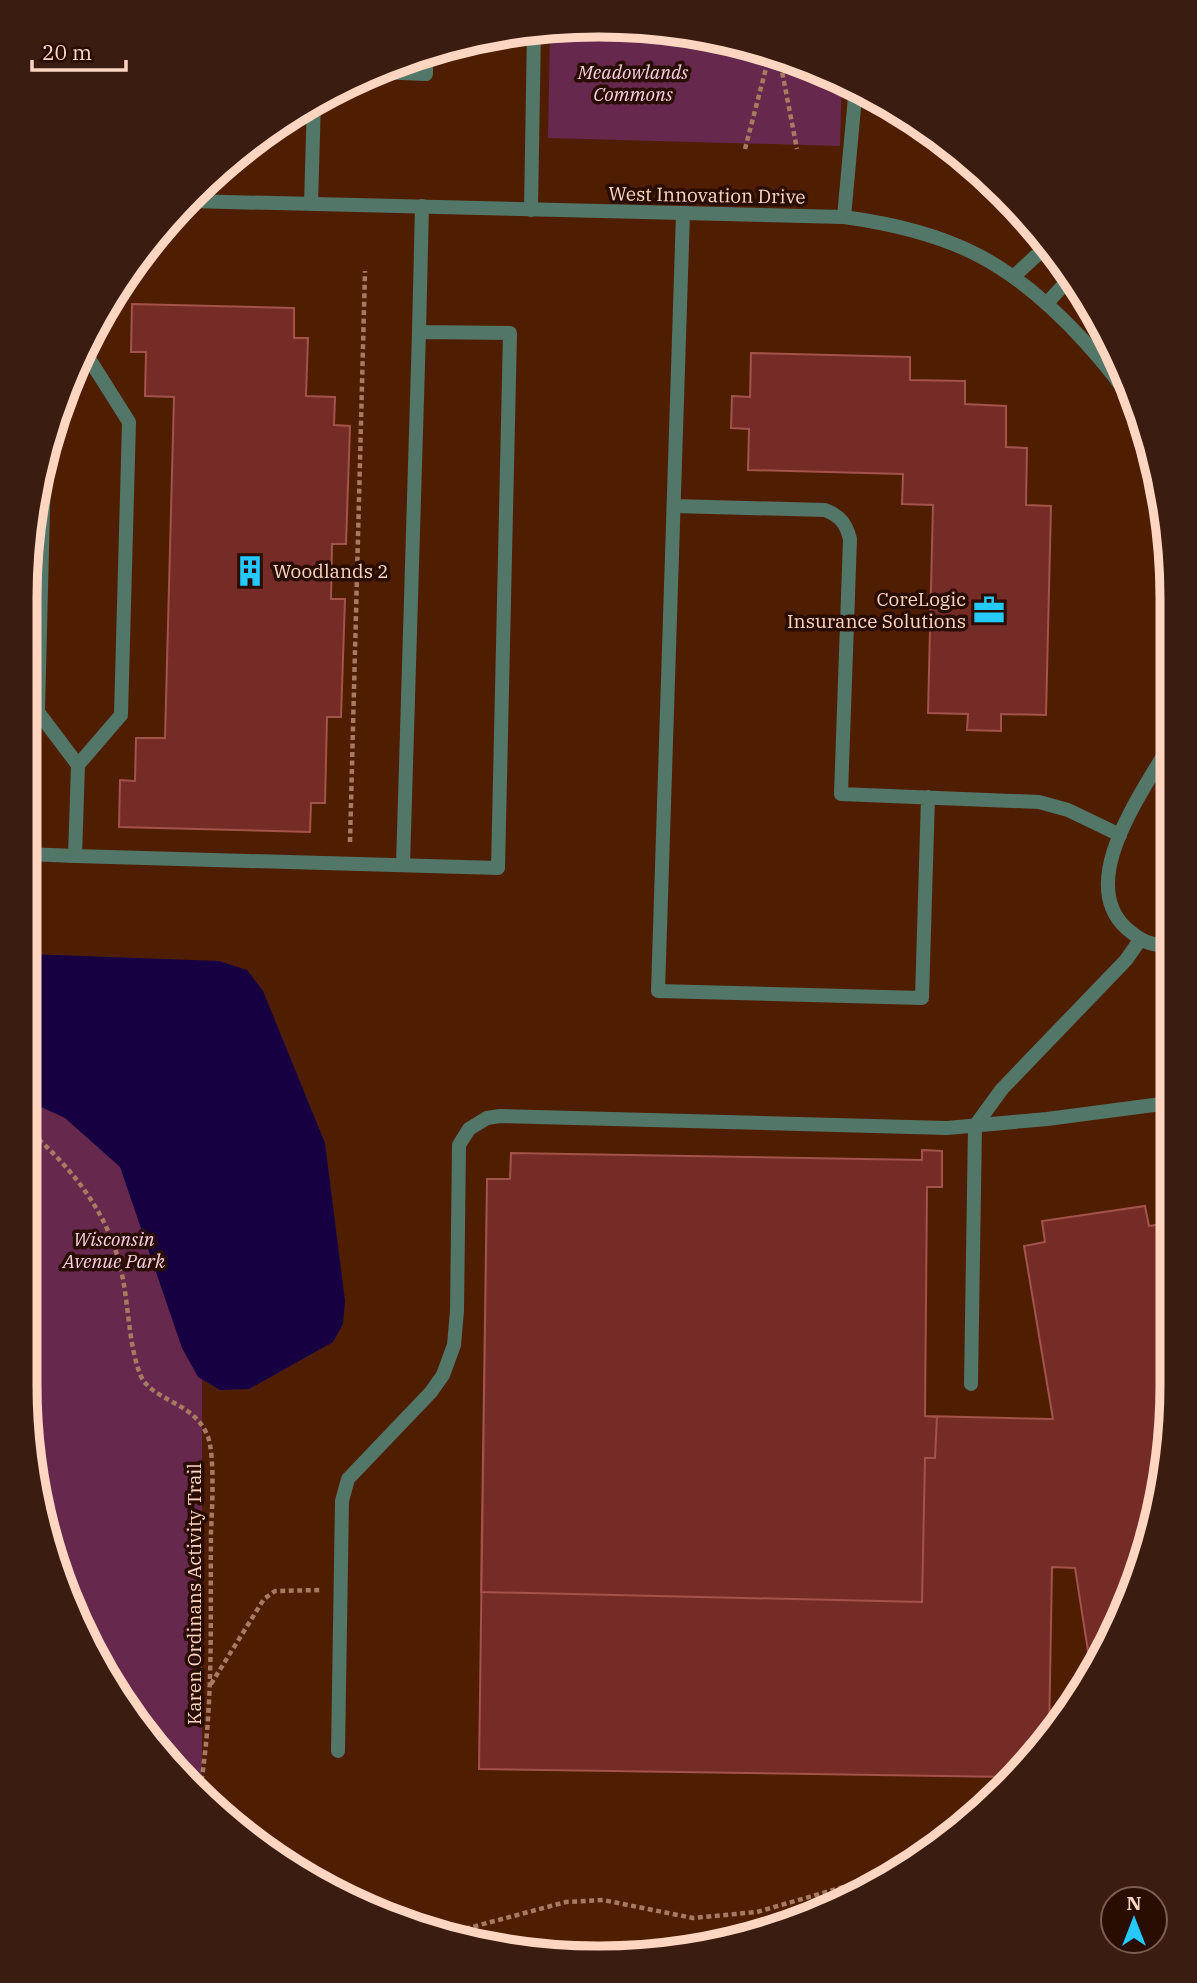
<svg xmlns="http://www.w3.org/2000/svg" width="1197" height="1983" viewBox="0 0 1197 1983" font-family="'IBM Plex Serif',serif">
<rect width="100%" height="100%" fill="#4f1d00"/>
<!-- green -->
<path fill="#66284c" d="M636 26 747 44 842 80 840 146 548 138 550 29Z
M26 1042H202V1793L143 1734 55 1569 25 1384Z"/>
<!-- water -->
<path fill="#160042" d="M27 954 219 961 247 970 263 991 325 1143 345 1301 343 1324 333 1342 249 1389 220 1390 198 1377 182 1348 120 1167 65 1118 26 1100Z"/>
<!-- building -->
<path fill="#762c26" stroke="#a2534b" stroke-width="2" d="M132 304 294 308V338H308L306 396 335 397 334 425 350 426 346 544H332L331 599H345L341 717H327L325 803H311L310 832 119 827 120 780 135 781 136 738H165L174 397 145 396 146 352H131Z
M751 353 910 357V380L965 381V404L1006 406V447L1027 448 1026 505 1051 506 1046 715 1001 714V731L967 730 968 714 928 713 933 505 902 504 903 474 748 470 749 429 731 428 732 396 750 397Z
M28 778H36L34 824H28Z
M922 1150 942 1151V1187H927L925 1416 1053 1419 1024 1246 1045 1242 1042 1221 1145 1206 1149 1226 1169 1223 1168 1459 1129 1604 1091 1670 1075 1568 1052 1567 1049 1738 1008 1777 479 1769 487 1179H510L511 1153 922 1160Z
M922 1150 942 1151V1187H927L925 1416 937 1417 935 1458H925L922 1602 481 1592 487 1179H510L511 1153 922 1160Z"/>
<g fill="none" stroke-linecap="round" stroke-linejoin="round">
<!-- path -->
<path stroke="#a77a61" stroke-width="4.5" stroke-dasharray="5 3.5" stroke-linecap="butt" d="M623 26 757 48
M779 56 797 149
M745 149 770 53
M350 842 365 271
M26 1128C70 1166 108 1211 121 1270 129 1304 128 1342 140 1374 151 1402 194 1400 208 1437 215 1456 212 1510 211 1532 210 1618 214 1705 200 1790
M211 1684 264 1599 275 1591 320 1590
M408 1925C424 1922 450 1915 457 1935
M457 1931 566 1902 603 1900 693 1918 757 1912 899 1871"/>
<!-- service -->
<path stroke="#527667" stroke-width="14" d="M377 72 426 74V52
M311 204 314 100
M531 210 534 29
M683 213 658 991 922 998 928 797
M844 217 856 86
M1014 276 1048 245
M1048 302 1071 277
M65 390 88 357
M44 468 38 712 78 765
M674 506 825 510C840 516 846 523 850 539L841 794 1039 802 1068 810 1120 835
M27 854 75 856 78 765 121 715 129 422 88 357V344
M75 856 498 868 510 333 419 332 422 206
M403 865 419 332
M971 1384 975 1126 1002 1089 1126 960 1140 940
M338 1751 342 1501 348 1479 431 1392 443 1375 454 1345 457 1311 459 1145 469 1129 487 1118 500 1116 947 1128 1047 1119 1169 1103"/>
<!-- minor -->
<path stroke="#527667" stroke-width="14" d="M188 201 844 217C952 232 1011 261 1085 342 1106 365 1131 395 1144 424
M1170 945C1151 947 1140 940 1126 928 1075 880 1145 790 1171 742"/>
</g>
<!-- icons -->
<defs>
<symbol id="building-bare" viewBox="-9 -9 18 18"><path d="M-4-6H4V6H1V3H-1V6H-4ZM-2.5-4.3h1.7v1.8h-1.7ZM.8-4.3h1.7v1.8H.8ZM-2.5-1h1.7V.8h-1.7ZM.8-1h1.7V.8H.8Z" fill="#26c9fe" stroke="#290d01" stroke-width="2.5" paint-order="stroke"/></symbol>
<symbol id="office-bare" viewBox="-9 -9 18 18"><path d="M-6-3h4V-5.5h4V-3h4V5H-6ZM-1-4.5V-3h2v-1.5ZM-6 0V1H6V0Z" fill="#26c9fe" stroke="#290d01" stroke-width="2.5" paint-order="stroke"/></symbol>
</defs>
<g fill-rule="evenodd">
<use href="#building-bare" x="228" y="549" width="44" height="44"/>
<use href="#office-bare" x="967" y="588" width="44" height="44"/>
</g>
<g text-anchor="middle" stroke-width="7" stroke-linejoin="round" paint-order="stroke">
<!-- park labels -->
<g font-size="19" font-style="italic" fill="#facfe4" stroke="#290d01">
<text x="633" y="79">Meadowlands<tspan x="633" dy="22">Commons</tspan></text>
<text x="114" y="1246">Wisconsin<tspan x="114" dy="22">Avenue Park</tspan></text>
</g>
<!-- street labels -->
<g font-size="19" fill="#fdd5c1" stroke="#290d01">
<text transform="translate(707 195) rotate(1)" y="7">West Innovation Drive</text>
<text transform="translate(194 1594) rotate(-90)" y="7">Karen Ordinans Activity Trail</text>
</g>
<!-- poi labels -->
<g font-size="19" fill="#fdd5c1" stroke="#290d01" text-anchor="start">
<text x="273" y="578">Woodlands 2</text>
<text x="966" y="606" text-anchor="end">CoreLogic<tspan x="966" dy="22">Insurance Solutions</tspan></text>
</g>
</g>
<!-- crop -->
<path d="M0 0H1197V1983H0ZM598 37H599A561 561 0 0 1 1160 598V1385A561 561 0 0 1 599 1946H598A561 561 0 0 1 37 1385V598A561 561 0 0 1 598 37Z" fill="#3a1d10" fill-rule="evenodd"/>
<path fill="none" stroke="#fdd5c1" stroke-width="9" d="M598 37H599A561 561 0 0 1 1160 598V1385A561 561 0 0 1 599 1946H598A561 561 0 0 1 37 1385V598A561 561 0 0 1 598 37Z"/>
<!-- north arrow -->
<g transform="translate(1134 1920)"><circle r="33" fill="#290d01" stroke="#7e5d4e" stroke-width="2"/>
<path d="M0-5L12 26L0 18L-12 26Z" fill="#26c9fe"/>
<text y="-10" font-size="19" font-weight="bold" text-anchor="middle" fill="#fdd5c1">N</text>
</g>
<!-- scale -->
<path d="M32 60v10h94v-10" fill="none" stroke="#fdd5c1" stroke-width="3.5"/>
<text x="42" y="60" font-size="21" fill="#fdd5c1" stroke="#290d01" stroke-width="5" paint-order="stroke">20 m</text>
</svg>
